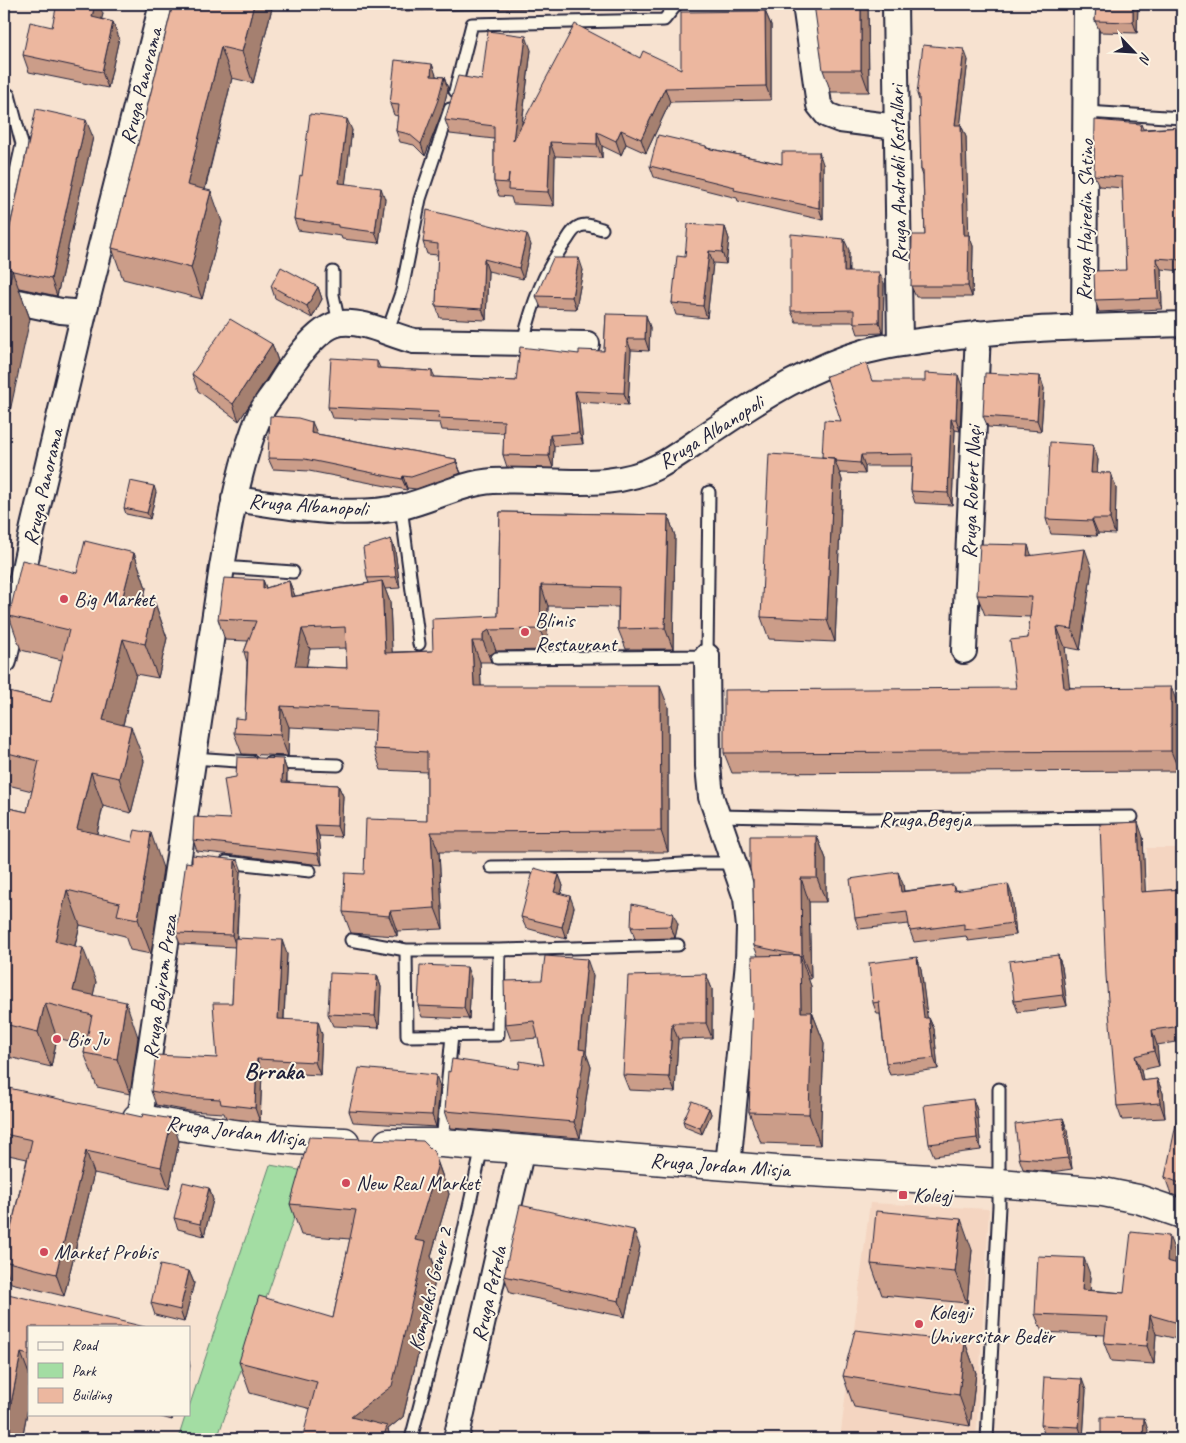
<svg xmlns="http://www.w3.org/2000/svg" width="1186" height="1443" viewBox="0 0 1186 1443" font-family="Caveat,sans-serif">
<rect width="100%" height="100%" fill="#f7e2d0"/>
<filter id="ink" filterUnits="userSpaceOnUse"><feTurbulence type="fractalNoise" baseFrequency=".02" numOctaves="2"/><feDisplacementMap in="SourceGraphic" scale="10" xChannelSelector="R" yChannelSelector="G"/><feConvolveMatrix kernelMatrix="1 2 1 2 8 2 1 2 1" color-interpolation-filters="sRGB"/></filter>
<g filter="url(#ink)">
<!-- built -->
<path fill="#f4d5c1" d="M1147 848H1182V964L1148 906Z
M870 1203 989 1209 976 1439H840Z"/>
<!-- green -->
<path fill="#a3dda3" stroke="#62806f" d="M270 1165 310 1172 217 1439H178L186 1414H189V1407Z"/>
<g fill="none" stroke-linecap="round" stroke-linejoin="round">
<defs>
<path id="lane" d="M455 91 472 24 664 20 677 4
M1086 112 1182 118
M4 226 22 144 9 95
M333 272V295L339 323
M387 333 402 290 420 199 450 109
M523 342C532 305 544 270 567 240 570 235 574 228 580 226 587 223 594 227 602 229
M401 507 419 644
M222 567 293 572
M497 658 707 656 709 492
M193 758 252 762
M270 763 338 765
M717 816 869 819 1132 817
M226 862 310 871
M491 867 650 866 699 863H734
M351 940 406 950 407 1036 498 1035 499 950
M406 950H499L678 945
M442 1143 452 1035
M411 1439 457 1262 482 1147
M987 1439 999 1206V1089"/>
<path id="street" d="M805 4 819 105 827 115 840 120 897 127
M895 4 900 344
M4 299 61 311 84 313
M1084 327 1086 4
M234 499C288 506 348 519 402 507 432 500 462 483 493 481 547 477 609 493 659 466 679 455 698 440 717 428 763 397 813 366 867 351 889 345 912 342 935 339 1017 327 1100 327 1182 324
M964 651 978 333
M707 656 708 766 711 797 746 898 749 927 748 962 728 1166
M4 661 33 527 84 313 162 4
M140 1118 222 567C231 515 240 461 261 412 265 404 271 397 276 390 284 377 292 364 302 352 311 341 326 325 341 323 364 320 392 336 414 341L587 344
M456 1439 522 1149"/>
<path id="secondary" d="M137 1118C207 1132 274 1141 345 1142
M388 1143H442L776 1170 999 1183 1103 1192 1138 1199 1182 1214"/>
</defs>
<!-- lane casing -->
<use href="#lane" stroke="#22223b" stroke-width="15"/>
<!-- street casing -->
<use href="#street" stroke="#22223b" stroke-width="28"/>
<!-- secondary casing -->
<use href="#secondary" stroke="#22223b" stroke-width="31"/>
<!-- lane -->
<use href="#lane" stroke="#fcf5e5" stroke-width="11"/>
<!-- street -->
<use href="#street" stroke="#fcf5e5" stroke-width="24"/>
<!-- secondary -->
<use href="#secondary" stroke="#fcf5e5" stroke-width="28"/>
</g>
<!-- wall -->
<path fill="#cb9d89" stroke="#22223b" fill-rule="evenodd" d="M173 4H273L253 83 232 78 205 190 222 222 202 299 123 279 112 248Z
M398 4H584V8L400 11Z
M868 4 869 92H831L823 70Z
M1096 4H1138L1137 33 1100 32 1095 21Z
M765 11 771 25V100L670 102 646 153 626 144 621 155 602 146V158L555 156 554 206 513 204 511 197 499 196 494 182V139L450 134 445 120 482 80 531 50 522 124 640 58 681 69Z
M103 14 101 19 113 22 119 38 108 88 29 72 23 55 52 27Z
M968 60 960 125H961L966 137 968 235 973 246 972 297H916L911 286 925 235 923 176 921 170 920 103 917 94Z
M432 64 436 76 444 77 448 89 442 112 425 156 414 145 400 142 396 131 398 116 394 115 390 104Z
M1141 124 1143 129 1182 127V271L1161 269 1162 309 1099 312 1095 300 1126 270 1123 188 1099 186 1094 175Z
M352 130 345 184 385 199 379 243 342 239 341 236 298 230 294 219 302 176Z
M93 137 57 296 19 288 30 319 4 254Z
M706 146 707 148 782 164H823V220L738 201 737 198 654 177 650 166Z
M725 227 729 239 726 264 713 263 707 318 676 315 672 303 685 257Z
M423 242 531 245 523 279 488 271 486 320 440 318 436 306 438 255 427 254Z
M849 250V272L884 283 883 333 858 334 854 322H796L791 311Z
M583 270 576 309 541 308 536 296Z
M271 286 318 287 322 299 312 318 275 298Z
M606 314 650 327 649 351 631 350 628 405 579 402 583 444 554 446 553 468 507 467 503 455 504 433 442 430 440 423 332 418 328 407 377 361 380 368 432 371 435 377 516 381 579 354 604 351Z
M272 344 278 361 239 421 198 391 192 374Z
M872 381 962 386 960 431 955 430 952 505 915 503 911 491 912 466H865V474L840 473 842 480 835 642 769 639 761 617 822 457 841 421Z
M1044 388 1041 431 988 427 983 416Z
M317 433V434L456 459 460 471 461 473 416 489 407 488V490L309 471 273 469 268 458Z
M1093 445 1098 460 1097 473H1111L1116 488 1115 534 1098 533 1097 536 1051 534 1046 519Z
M156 492 150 519 126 514 124 508Z
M500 512 668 515 675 536 673 649H626L618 629V607L548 606 547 650 496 651 490 655 491 662H480L481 686 668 706V852H439L443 929 397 931V936L351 933 343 912 364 874 427 821V772L381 770 374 749 375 731 289 727 288 756 242 754 234 733 245 719 247 662 244 652 248 641 225 640 218 619 263 580 266 588 289 581 295 596 369 583 367 578 391 539 395 550 400 588 385 589 390 602 392 652 433 651 498 616ZM346 648 347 668 306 666 310 649Z
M134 553 146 588 143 601 155 603 167 638 158 678 136 674 123 725 144 761 131 813 103 806 97 834 163 868 151 954 130 950 125 936 80 925 75 946 96 982 93 995 138 1037 130 1094 97 1087 84 1053 86 1045 57 1038 51 1067 4 1056V807L27 812 32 791 4 784V691L51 702 62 660 21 650 9 616 77 573Z
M1031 555 1092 569 1080 650 1065 647 1069 687 1179 707V771L732 773 724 753 1016 688 1028 638 1030 617 985 615 977 595Z
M283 759 287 771V782L338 785 343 796 341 837 319 836 322 865 197 851 193 840 230 819Z
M817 836 826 859V902H809L811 979H808L811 986V1012H812L824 1043 820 1145 761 1143 749 1112 758 956 754 946 753 883 752 879Z
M1143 837 1145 892 1182 889V1041L1157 1045 1159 1066 1141 1070 1143 1081 1157 1079 1163 1093 1165 1118 1122 1120 1117 1106Z
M238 860 242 871 240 872 237 938 287 954 284 1019 322 1034 320 1075 262 1072 260 1122 226 1118 224 1113 189 1111 156 1105 151 1091 217 1058 232 1003 235 947 180 944 176 933 192 863Z
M559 875 563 886 561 894 574 907 566 939 526 928 521 917Z
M903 884 904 891 953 885 955 890 1012 895 1016 935 968 941 966 936 914 942 910 931 909 924 859 929 855 918Z
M678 924 675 938 635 939 631 927Z
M1058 955 1062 967 1067 1006 1018 1012 1014 1001Z
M917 957 921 969 927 1018H929L934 1029 938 1069 890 1075 886 1063 880 1014H877L873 1003Z
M706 974 712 989V1038L678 1039 675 1092 629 1090 623 1075Z
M377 975 381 987 379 1028 333 1026 328 1014Z
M593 976 586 1053 591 1067 580 1138 451 1128 445 1111 519 1069 544 1065 538 1038 511 1040 505 1024 542 980Z
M471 978 469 1019 422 1017 418 1006Z
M4 1087 179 1141 169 1189 94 1173 64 1296 11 1283 4 1263V1258L27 1159 4 1154Z
M440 1087 436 1127 353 1122 349 1111Z
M973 1099 977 1110 981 1150 934 1156 929 1144Z
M709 1108 711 1114 702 1134 685 1127 683 1121Z
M1182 1110V1198L1171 1194 1165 1177Z
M1063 1118 1067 1130 1072 1169 1051 1172 1023 1169 1019 1158Z
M434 1152 449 1194 431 1256 437 1273 403 1417 388 1429 250 1393 239 1362 333 1318 350 1239 301 1235 290 1204Z
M209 1188 213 1200 204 1236 178 1229 174 1218Z
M640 1247 625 1317 510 1293 504 1276Z
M972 1250 967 1303 882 1295 871 1264Z
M1176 1254 1175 1263 1182 1265V1340L1156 1334 1154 1364 1111 1361 1104 1343 1105 1335 1042 1332 1035 1314 1091 1277 1090 1290 1124 1293Z
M189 1271 194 1283 184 1322 155 1315 151 1303Z
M4 1293 29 1327V1402L22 1439Z
M965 1342 976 1373 970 1426 854 1407 843 1376Z
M1086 1390 1083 1439 1045 1436 1041 1425Z
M151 1414H174L172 1420Z"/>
<!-- shaded-wall -->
<path fill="#a5806f" stroke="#22223b" d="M95 4H99L103 14 98 34 92 17Z
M254 4H273L253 83 242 52Z
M861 4H868L869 92 861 70Z
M1133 4H1138L1137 33 1133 22Z
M765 11 771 25V100L766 86Z
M113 22 119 38 108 88 102 72Z
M526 36 531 50 518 155 513 141Z
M221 47 232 78 198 216 187 185Z
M964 49 968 60 959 137 955 125Z
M432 64 436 75 435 87 431 76Z
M444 77 448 89 442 112 425 156 421 144Z
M665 88 670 102 646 153 641 139Z
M347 119 352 130 344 194 339 183Z
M86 120 93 137 57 296 51 279Z
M961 125 966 137 969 244V235L973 246 972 297 968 286 964 235Z
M621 130 626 144 621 155 616 141Z
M597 132 602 146V158L597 144Z
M550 142 555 156 554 206 548 192Z
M819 152 823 164V220L819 208Z
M381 188 385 199 379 243 375 232Z
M211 191 222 222 202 299 191 268Z
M725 227 729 239 726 264 722 252Z
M527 234 531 245 523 279 519 268Z
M844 239 849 250 848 284 844 272Z
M709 251 713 263 707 318 703 306Z
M579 258 583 270 576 309 572 297Z
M1156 258 1161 269 1162 309 1158 298Z
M484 259 488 271 486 320 482 309Z
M12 270 30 319 4 439V309Z
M879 272 884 283 883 333 879 322Z
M318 287 322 299 312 318 307 306Z
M646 315 650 327 649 351 645 339Z
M627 339 631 350 628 405 624 393Z
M272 344 278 361 239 421 233 404Z
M958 375 962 386 960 431 956 419Z
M1040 376 1044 388 1041 431 1037 420Z
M575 391 579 402 583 444 579 433Z
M951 419 955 430 952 505 948 493Z
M312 422 317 433 315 444 311 433Z
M550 435 554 446 553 468 549 456Z
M1093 445 1098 460 1096 488 1091 473Z
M861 455 865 466V474L860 463Z
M834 458 842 480 835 642 827 620Z
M456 459 460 471 461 473 456 462Z
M1111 473 1116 488 1115 534 1110 519Z
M403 476 407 488V490L402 479Z
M154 486 156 492 150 519 147 513Z
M668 515 675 536 673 649 665 628Z
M1092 519 1098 533 1097 536 1092 521Z
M391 539 395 550 400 588 396 577Z
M1028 545 1035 566 1027 556Z
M1085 549 1092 569 1080 650 1072 629Z
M134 553 146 588 136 631 123 596Z
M263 580 271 601 263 589Z
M289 581 297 601 291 597Z
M382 581 390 602 393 673 385 653Z
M541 585 548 606 547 650 540 629Z
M155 603 167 638 158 678 145 644Z
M1057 627 1065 647 1072 708 1064 688Z
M302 629 310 649 302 687 295 666Z
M489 630 496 651 490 655 491 662 483 641V634Z
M123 639 136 674 115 755 103 720Z
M472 641 480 662 482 707 474 686Z
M660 686 668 706V852L661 831Z
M1171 687 1179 707V771L1171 751Z
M281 706 289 727 288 756 280 735Z
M131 727 144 761 131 813 119 778Z
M283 759 287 771 286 794 282 782Z
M91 772 103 806 90 864 77 829Z
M338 785 343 796 341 837 337 826Z
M1138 822 1143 837 1146 906 1141 892Z
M315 825 319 836 322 865 318 854Z
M431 832 439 852 443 929 435 908Z
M151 833 163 868 151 954 138 919Z
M817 836 826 859V902L817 878Z
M235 861 240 872 236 947 232 935Z
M898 872 903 884 905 903 901 892Z
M559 875 563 886 558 903 554 892Z
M801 878 809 902 811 979 802 956Z
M1008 884 1012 895 1016 935 1012 923Z
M67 890 80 925 67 976 55 941Z
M570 896 574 907 566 939 562 927Z
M390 911 397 931V936L389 916Z
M673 913 678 924 675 938 671 926Z
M282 940 287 954 283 1033 278 1019Z
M83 948 96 982 89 1014 73 991Z
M800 955 811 986 812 1032V1012L824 1043 820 1145 809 1114 801 1012Z
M1058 955 1062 967 1067 1006 1063 995Z
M917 957 921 969 929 1030 924 1018Z
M587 959 593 976 586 1053 591 1067 580 1138 574 1122 579 1049Z
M467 967 471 978 469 1019 464 1008Z
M706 974 712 989V1038L706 1023Z
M377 975 381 987 379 1028 375 1016Z
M126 1002 138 1037 130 1094 117 1059Z
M45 1003 57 1038 51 1067 38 1032Z
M929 1018 934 1029 938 1069 934 1058Z
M318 1021 322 1034 320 1075 315 1062Z
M672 1023 678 1039 675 1092 669 1077Z
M1152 1030 1157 1045 1159 1066 1154 1051Z
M1135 1056 1141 1070 1146 1096 1141 1081Z
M257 1059 262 1072 260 1122 255 1108Z
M436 1075 440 1087 436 1127 432 1115Z
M1157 1079 1163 1093 1165 1118 1160 1103Z
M973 1099 977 1110 981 1150 977 1138Z
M709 1108 711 1114 702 1134 700 1128Z
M1063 1118 1067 1130 1072 1169 1068 1158Z
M172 1119 179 1141 169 1189 161 1167Z
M86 1151 94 1173 64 1296 56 1274Z
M438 1164 449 1194 431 1256 437 1273 403 1417 388 1429 391 1439H383L351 1417 415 1240Z
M209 1188 213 1200 204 1236 200 1224Z
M961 1219 972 1250 967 1303 955 1272Z
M634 1230 640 1247 625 1317 619 1301Z
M1169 1236 1176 1254 1174 1279 1167 1261Z
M1084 1258 1091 1277 1089 1308 1082 1290Z
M189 1271 194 1283 184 1322 180 1310Z
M1150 1315 1156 1334 1154 1364 1147 1346Z
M965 1342 976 1373 970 1426 959 1395Z
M21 1353 29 1374V1402L22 1439H4Z
M189 1361 190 1366 189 1371Z
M1082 1379 1086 1390 1083 1439 1079 1427Z
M170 1414H174L172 1420Z
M1144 1418 1148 1430 1147 1439H1143Z"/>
<!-- building -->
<path fill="#ecb79f" stroke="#22223b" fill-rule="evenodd" d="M57 4H95L92 17 113 22 102 72 23 55 30 22 52 27Z
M173 4H254L242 52 221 47 187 185 211 191 191 268 112 248Z
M814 4H861V70H823Z
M1096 4H1133V22L1095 21Z
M765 11 766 86 665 88 641 139 621 130 616 141 597 132V144L550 142 548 192 508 190 509 173 508 183 494 182V126L445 120 458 76 482 80 488 31 526 36 513 141 575 24 640 58 643 51 681 69V12Z
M923 45 964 49 955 125H961L964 235H969L968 286H911L912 235H925L923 170H921L919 95 917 94Z
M395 60 432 64 431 76 444 77 438 100 421 144 409 134 396 131 399 105 390 104Z
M36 109 86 120 51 279 13 271 12 270 4 268V254Z
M310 114 347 119 339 183 381 188 375 232 338 227V225L294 219 300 175 302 176Z
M1095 120 1141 124 1140 130 1182 127V260L1156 258 1158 298 1095 300 1094 271 1126 270 1122 177 1094 175Z
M658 135 706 146V148L782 164V152H819V208L734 190 735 187 650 166Z
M427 210 527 234 519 268 484 259 482 309 436 306 438 244 423 242Z
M688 224 725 227 722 252 709 251 703 306 672 303 677 256 685 257Z
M791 234 844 239V272H879V322L854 323V310L791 311Z
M553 258H579L572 297 536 296Z
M281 267 318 287 307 306 271 286Z
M4 268 12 270 4 309Z
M606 314 646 315 645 339H627L624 393 575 391 579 433 550 435 549 456 503 455 504 421 438 418 439 412 328 407 331 358 377 361V368L432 371V377L516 381 520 347 579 354V350L604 351Z
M230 319 272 344 233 404 192 374Z
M866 363 872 381H925V373L958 375 956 419H951L948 493 911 491 913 454 861 455 860 463 836 461 834 458 822 457 824 420 841 421 826 376Z
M985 373 1040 376 1037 420 983 416Z
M270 416 298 418 312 422 311 433 456 459V462L411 477 403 476 402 479 305 459 268 458Z
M1050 442 1093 445 1091 473H1111L1110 519H1092V521L1046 519Z
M769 454 834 458 827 620 761 617Z
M130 481 154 486 147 513 124 508Z
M500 512 668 515 665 628 618 629 619 587 541 585 540 629 489 630 483 634V641H472L474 686H660L661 831 431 832 435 908 390 911 389 916 343 912 345 873 364 874 366 819 427 821V752L374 749 376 711 281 706 280 735 234 733 235 718 245 719 248 652H244L256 621 218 619 224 578 263 580V589L289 581 291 597 382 581 385 653 433 651 432 619 498 616ZM345 627 347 668 295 666 302 629Z
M391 539 396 577 367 578 363 548Z
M85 541 134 553 123 596 155 603 145 644 123 639 103 720 131 727 119 778 91 772 77 829 132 842 135 830 151 833 138 919 117 915 120 903 67 890 55 941 83 948 73 991 126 1002 117 1059 84 1053 92 1015 45 1003 38 1032 4 1024V884L6 876H4V807L27 812 39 761 4 752V691L51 702 69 630 9 616 22 560 77 573Z
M980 544 1028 545 1027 556 1085 549 1072 629 1057 627 1064 688 1171 687V751L724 753V690L1016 688 1010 640 1028 638 1032 597 977 595Z
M237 757 283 759 282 782 338 785 337 826 315 825 318 854 193 840 194 817 230 819 224 779 236 777Z
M1138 822 1141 892 1182 889V1026L1152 1030 1154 1051 1135 1056 1141 1081 1157 1079 1160 1103 1117 1106 1106 976 1100 824Z
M750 836H817V878H801L802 956 754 946 753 879H752L750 869Z
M192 855 238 860 235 861 232 935 176 933 186 862 192 863Z
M534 868 559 875 554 892 570 896 562 927 521 917Z
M898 872 901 892 953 885 954 891 1008 884 1012 923 964 930V924L910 931 907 912 855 918 850 879Z
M632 904 673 913 671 926 631 927Z
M235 938 282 940 278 1019 318 1021 315 1062 257 1059 255 1108 221 1104 220 1099 184 1097 151 1091 156 1055 217 1058 213 1003H232Z
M800 955 801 1012H812L809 1114 749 1112 753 1001 752 956Z
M1058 955 1063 995 1014 1001 1009 961Z
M545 956 587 959 579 1049 585 1050 574 1122 445 1111 448 1071 450 1072 452 1059 519 1069 520 1061 544 1065 534 1021 505 1024 504 981 542 980Z
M917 957 924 1018H929L934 1058 886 1063 879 1002 873 1003 869 963Z
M420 965 467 967 464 1008 418 1006Z
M330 973 377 975 375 1016 328 1014Z
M706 974V1023H672L669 1077 623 1075 628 976Z
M359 1068 436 1075 432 1115 349 1111Z
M4 1087 142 1117 143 1114 172 1119 161 1167 86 1151 56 1274 4 1261V1258L32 1140 4 1134Z
M973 1099 977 1138 929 1144 924 1105Z
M692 1101 709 1108 700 1128 683 1121Z
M1179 1110H1182V1184L1165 1177Z
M1063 1118 1068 1158 1047 1160 1019 1158 1015 1124Z
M309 1137 423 1141 434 1152 438 1164 415 1240 426 1242 392 1386 351 1417 387 1426 383 1439H302L317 1382 239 1362 259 1296 333 1318 356 1210 290 1204Z
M183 1182 209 1188 200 1224 174 1218Z
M520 1205 634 1230 619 1301 504 1276Z
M876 1211 961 1219 955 1272 871 1264Z
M1131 1232 1169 1236 1167 1261 1182 1265V1324L1150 1315 1147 1346 1104 1343 1107 1317 1035 1314 1038 1256 1084 1258 1082 1290 1124 1293Z
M160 1265 189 1271 180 1310 151 1303Z
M4 1293 145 1327H29V1355L21 1353 4 1439Z
M855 1330 965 1342 959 1395 843 1376Z
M1044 1377 1082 1379 1079 1427 1041 1425Z
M1101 1417 1144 1418 1143 1439H1101Z"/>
</g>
<!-- markers -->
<g fill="#d1495b" stroke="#fcf5e5" stroke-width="2">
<circle cx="64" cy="599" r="5"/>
<circle cx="525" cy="632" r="5"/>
<circle cx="57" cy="1039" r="5"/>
<circle cx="346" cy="1183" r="5"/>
<rect x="898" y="1190" width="10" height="10" rx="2.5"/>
<circle cx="44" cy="1252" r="5"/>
<circle cx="919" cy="1324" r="5"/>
</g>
<g text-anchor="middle" stroke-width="4" stroke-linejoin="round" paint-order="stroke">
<!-- street labels -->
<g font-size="21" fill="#22223b" stroke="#fcf5e5">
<text transform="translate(141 86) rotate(-76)" y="7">Rruga Panorama</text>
<text transform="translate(898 174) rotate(-91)" y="7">Rruga Androkli Kostallari</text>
<text transform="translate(1085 220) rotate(-89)" y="7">Rruga Hajredin Shtino</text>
<text transform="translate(711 432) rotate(-32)" y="7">Rruga Albanopoli</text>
<text transform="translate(43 487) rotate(-77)" y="7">Rruga Panorama</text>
<text transform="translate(971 492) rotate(-88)" y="7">Rruga Robert Naçi</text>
<text transform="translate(308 505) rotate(4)" y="7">Rruga Albanopoli</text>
<text x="925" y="826">Rruga Begeja</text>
<text transform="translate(160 987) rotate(-82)" y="7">Rruga Bajram Preza</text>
<text transform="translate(236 1131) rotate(7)" y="7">Rruga Jordan Misja</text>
<text transform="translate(720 1165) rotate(4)" y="7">Rruga Jordan Misja</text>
<text transform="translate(430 1289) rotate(-76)" y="7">Kompleksi Gener 2</text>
<text transform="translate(489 1294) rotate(-77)" y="7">Rruga Petrela</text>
</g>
<!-- poi labels -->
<g font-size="21" fill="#22223b" stroke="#fcf5e5" text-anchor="start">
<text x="74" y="606">Big Market</text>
<text x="535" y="627">Blinis<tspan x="535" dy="24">Restaurant</tspan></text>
<text x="67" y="1046">Bio Ju</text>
<text x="356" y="1190">New Real Market</text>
<text x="913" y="1202">Kolegj</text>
<text x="54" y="1259">Market Probis</text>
<text x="929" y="1319">Kolegji<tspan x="929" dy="24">Universitar Bedër</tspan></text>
</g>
<!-- quarter labels -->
<g font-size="24" font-weight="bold" fill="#22223b" stroke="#fcf5e5">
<text x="274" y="1079">Brraka</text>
</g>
</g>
<!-- margin -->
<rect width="1186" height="1443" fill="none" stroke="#fcf5e5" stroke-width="20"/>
<rect x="10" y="10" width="1166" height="1423" fill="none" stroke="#22223b" stroke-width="2" filter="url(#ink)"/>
<!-- legend -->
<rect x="28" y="1326" width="162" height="90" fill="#fcf5e5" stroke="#a5a1a1"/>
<rect x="38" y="1342" width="25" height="8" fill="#fcf5e5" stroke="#a5a1a1"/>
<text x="72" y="1350" font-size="15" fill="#22223b">Road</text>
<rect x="38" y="1363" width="25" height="15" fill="#a3dda3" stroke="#a5a1a1"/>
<text x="72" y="1376" font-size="15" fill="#22223b">Park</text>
<rect x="38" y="1388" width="25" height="15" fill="#ecb79f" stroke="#a5a1a1"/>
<text x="72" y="1400" font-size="15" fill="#22223b">Building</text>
<!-- north arrow -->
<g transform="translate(1134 52) rotate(115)" stroke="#fcf5e5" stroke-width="4" paint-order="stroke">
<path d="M0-4L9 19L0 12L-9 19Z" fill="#22223b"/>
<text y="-8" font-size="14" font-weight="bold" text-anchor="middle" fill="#22223b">N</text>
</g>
</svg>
